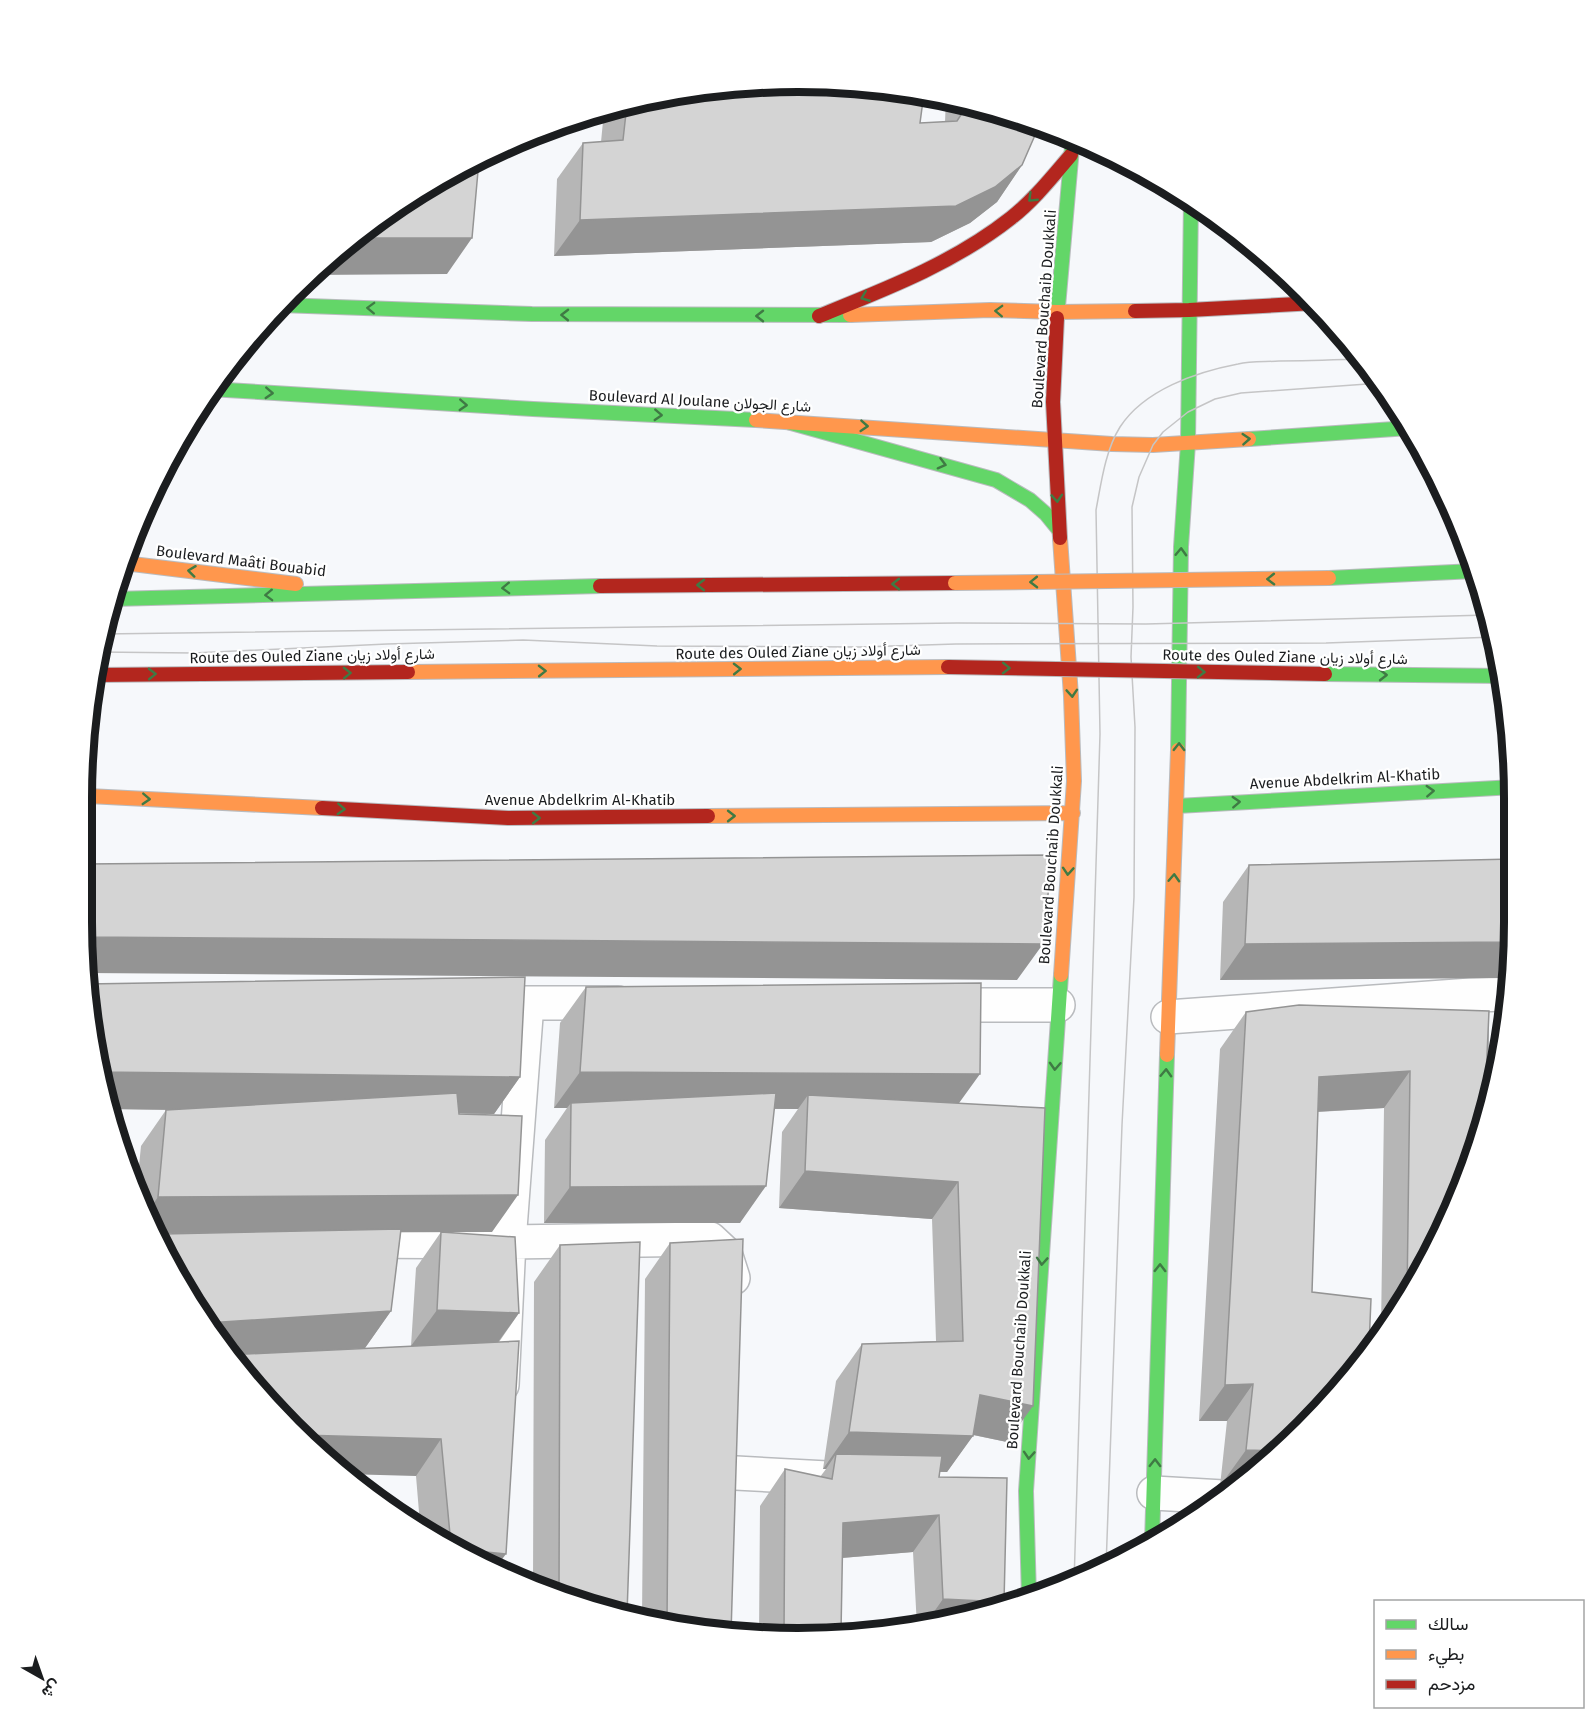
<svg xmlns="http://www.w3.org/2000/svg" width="1596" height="1720" viewBox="0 0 1596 1720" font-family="'Fira Sans',Vazirmatn,sans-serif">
<rect width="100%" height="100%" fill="#f6f8fb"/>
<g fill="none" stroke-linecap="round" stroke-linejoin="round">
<defs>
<path id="street" d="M1471 995 1509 994
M478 1003H618
M937 1005H1058
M1168 1017 1471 995V1053
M355 1241 509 1242 710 1239 725 1253 733 1278
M502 1385 509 1242 527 1003
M736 1473 827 1478
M1154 1493 1223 1497"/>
<path id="fast" d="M280 305 532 314 850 315
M1057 318 1073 136
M210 389 533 409 756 420
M784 421 996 480 1030 500 1046 514 1059 530
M1249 439 1409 428
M1329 578 1475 571
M113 599 600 586
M1325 674 1503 676
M1178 750 1181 547 1188 443 1191 199
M1177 806 1514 787
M1152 1542 1167 1055
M1029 1597 1026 1491 1061 975"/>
<path id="slow" d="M850 315 990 310 1057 312 1135 311
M756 420 1112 444 1153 445 1249 439
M1060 538 1071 696 1074 781 1061 975
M124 563 296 584
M408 672 948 667
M88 796 322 808
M708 816 1073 813
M1167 1055 1178 750"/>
<path id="jam" d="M1135 311 1189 310 1315 303
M819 316C886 289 954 263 1011 218 1034 200 1052 177 1071 155
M1057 318 1053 402 1060 538
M600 586 955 583
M94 675 408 672
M322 808 508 818 708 816"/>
</defs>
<!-- street casing -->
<use href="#street" stroke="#b9bbbe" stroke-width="36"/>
<!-- fast casing -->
<use href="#fast" stroke="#b9bbbe" stroke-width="16"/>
<!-- slow casing -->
<use href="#slow" stroke="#b9bbbe" stroke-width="16"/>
<!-- jam casing -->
<use href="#jam" stroke="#b9bbbe" stroke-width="16"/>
<!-- street -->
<use href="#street" stroke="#fefefe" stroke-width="33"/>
<!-- fast -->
<use href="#fast" stroke="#63d668" stroke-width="14"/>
<!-- slow -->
<use href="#slow" stroke="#ff974d" stroke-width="14"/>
<!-- jam -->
<use href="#jam" stroke="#b3261e" stroke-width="14"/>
<!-- tram -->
<path stroke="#c5c5c6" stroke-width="1.5" d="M102 634 957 623 1146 624 1488 615
M97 652 194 653 387 644 523 640 657 646 860 647 956 644 1326 643 1495 637
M1106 1567 1122 1125 1134 897 1135 727 1131 657 1133 607 1132 507 1139 477 1153 445 1163 432 1188 412 1215 399 1241 393 1381 383
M1074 1583 1100 734 1096 510C1101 484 1105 451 1120 427 1144 390 1196 372 1238 364 1251 361 1265 362 1279 361 1306 361 1333 360 1361 359"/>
<defs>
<path id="slow-bridge" d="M955 583 1329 578"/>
<path id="jam-bridge" d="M948 667 1325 674"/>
</defs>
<!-- slow-bridge casing -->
<use href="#slow-bridge" stroke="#b9bbbe" stroke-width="16" stroke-linecap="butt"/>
<!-- jam-bridge casing -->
<use href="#jam-bridge" stroke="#b9bbbe" stroke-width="16" stroke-linecap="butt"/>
<!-- slow-bridge -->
<use href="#slow-bridge" stroke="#ff974d" stroke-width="14"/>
<!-- jam-bridge -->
<use href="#jam-bridge" stroke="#b3261e" stroke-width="14"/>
</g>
<!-- wall -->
<path fill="#b6b6b6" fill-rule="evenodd" d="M658 95 920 123 945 122 946 97 1039 126 1022 165 997 202 970 223 931 242 554 256 557 179 583 143 601 142 604 111Z
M1513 859 1220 980 1223 902 1249 865Z
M586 987 959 1103 1007 1442 973 1435 947 1472H939V1477L1007 1478 938 1625 917 1627 913 1552 842 1558 841 1632 759 1637 760 1506 785 1469 820 1477 826 1469H823L836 1381 862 1344 936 1341 932 1219 779 1208 782 1132 798 1109H774L740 1223H544L545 1140 567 1108H554L560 1023Z
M1489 1011 1419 1281 1381 1330 1384 1108 1318 1112 1312 1292 1371 1299 1220 1486 1227 1421H1199L1220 1049 1246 1012Z
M95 1062 520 1077 494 1114 459 1113 492 1232H446L519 1313 499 1342 481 1565 420 1524 416 1476 229 1358 157 1243 163 1234 202 1233H153L137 1186 141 1146 166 1110H169L111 1109ZM401 1232H441L416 1268 411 1346 338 1350 365 1348 391 1311Z
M670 1243 731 1634 642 1619 645 1279Z
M560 1245 627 1614 625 1617 612 1614 533 1585 534 1282Z"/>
<!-- shaded-wall -->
<path fill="#949494" d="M1022 165 997 202 970 223 931 242 554 256 580 220Z
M355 238H472L447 274 311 275Z
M82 937 1043 944 1017 980 86 973Z
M1511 942 1510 978 1220 980 1245 944Z
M1410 1071 1384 1108 1294 1113 1319 1077Z
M98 1072 520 1077 494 1114 111 1109Z
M580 1072 980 1074 954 1110 808 1095 798 1109 571 1108V1103L567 1108H554Z
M805 1171 958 1182 932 1219 779 1208Z
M766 1186 740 1223H544L570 1187Z
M518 1195 492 1232 153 1233 146 1214 158 1197Z
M437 1310 519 1313 493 1349 411 1346Z
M391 1311 365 1348 228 1357 207 1323Z
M1253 1384 1227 1421H1199L1225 1385Z
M980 1395 1033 1406 1007 1442 955 1431Z
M849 1432 973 1436 947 1472 834 1469 836 1454 826 1469H823Z
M301 1435 441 1439 416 1476 344 1474 326 1461Z
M1246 1450 1278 1451 1234 1487 1220 1486Z
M939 1515 913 1552 817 1560 843 1523Z
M457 1549 506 1554 494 1570 481 1565Z
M943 1599 1004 1602 1002 1606 938 1625 924 1626Z
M593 1607 627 1614 625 1617 612 1614Z"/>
<!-- building -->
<path fill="#d4d4d4" stroke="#949494" stroke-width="1.5" d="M798 81 924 93 920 123 957 121 968 104 1039 126 1022 165 995 187 956 206 580 220 583 143 623 140 627 104 658 95Z
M479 160 472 238H355L400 202Z
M1052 855 1043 944 82 937 81 922 84 864Z
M1513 859 1511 942 1245 944 1249 865Z
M525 977 520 1077 98 1072 95 1062 87 984Z
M981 983 980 1074 580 1072 586 987Z
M1299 1005 1489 1011 1484 1121 1477 1153 1419 1281 1407 1297 1410 1071 1319 1077 1312 1292 1371 1299 1369 1346 1305 1429 1278 1451 1246 1450 1253 1384 1225 1385 1246 1012Z
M457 1093 459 1114 522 1116 518 1195 158 1197 166 1110Z
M776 1093 766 1186 570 1187 571 1103Z
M808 1095 1045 1108 1033 1406 980 1395 973 1436 849 1432 862 1344 963 1341 958 1182 805 1171Z
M111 1111H118V1131Z
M401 1229 391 1311 207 1323 163 1253V1234Z
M441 1232 515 1237 519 1313 437 1310Z
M743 1239 731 1634 667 1624 670 1243Z
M640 1242 627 1614 593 1607 559 1594 560 1245Z
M519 1341 506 1554 457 1549 451 1545 441 1439 301 1435 227 1355Z
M836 1454 942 1456 939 1477 1007 1478 1004 1602 943 1599 939 1515 843 1523 841 1632 784 1635 785 1469 832 1479Z"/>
<!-- one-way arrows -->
<defs><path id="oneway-chevron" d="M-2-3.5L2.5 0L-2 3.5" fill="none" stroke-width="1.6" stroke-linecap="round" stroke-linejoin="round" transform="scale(1.5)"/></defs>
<g stroke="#3f7a44">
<use href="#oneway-chevron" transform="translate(1032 198) rotate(136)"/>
<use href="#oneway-chevron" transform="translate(865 297) rotate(158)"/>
<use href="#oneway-chevron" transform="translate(371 308) rotate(-178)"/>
<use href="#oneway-chevron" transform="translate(999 311) rotate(-178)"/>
<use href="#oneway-chevron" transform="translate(565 315) rotate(-179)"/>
<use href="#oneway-chevron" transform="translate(760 316) rotate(-180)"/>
<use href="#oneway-chevron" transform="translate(269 393) rotate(3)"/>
<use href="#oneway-chevron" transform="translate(463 405) rotate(3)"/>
<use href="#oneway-chevron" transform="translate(658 415) rotate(3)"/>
<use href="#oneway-chevron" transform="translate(864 426) rotate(4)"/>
<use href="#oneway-chevron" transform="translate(1246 439) rotate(-4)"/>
<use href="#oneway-chevron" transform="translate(942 464) rotate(15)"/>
<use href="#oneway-chevron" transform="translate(1057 498) rotate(86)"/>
<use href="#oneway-chevron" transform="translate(1181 552) rotate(-88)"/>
<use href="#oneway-chevron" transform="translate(192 571) rotate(-173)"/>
<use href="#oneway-chevron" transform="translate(1271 579) rotate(179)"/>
<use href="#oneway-chevron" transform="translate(1034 582) rotate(179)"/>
<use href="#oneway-chevron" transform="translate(896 584) rotate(180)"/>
<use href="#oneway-chevron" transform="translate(701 585) rotate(180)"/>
<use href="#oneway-chevron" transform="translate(506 588) rotate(178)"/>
<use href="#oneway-chevron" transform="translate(269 595) rotate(178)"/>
<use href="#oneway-chevron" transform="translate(1006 668) rotate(1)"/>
<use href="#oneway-chevron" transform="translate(737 669) rotate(-1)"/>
<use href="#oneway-chevron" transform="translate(542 671) rotate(-1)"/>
<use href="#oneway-chevron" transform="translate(1201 672) rotate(1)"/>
<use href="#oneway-chevron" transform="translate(347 673) rotate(-1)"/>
<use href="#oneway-chevron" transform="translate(152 674) rotate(-1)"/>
<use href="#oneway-chevron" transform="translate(1383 675)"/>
<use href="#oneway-chevron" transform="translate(1072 693) rotate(86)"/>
<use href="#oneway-chevron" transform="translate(1179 747) rotate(-89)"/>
<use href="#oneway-chevron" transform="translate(1430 791) rotate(-3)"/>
<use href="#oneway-chevron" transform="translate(146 799) rotate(3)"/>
<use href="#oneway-chevron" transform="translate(1236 802) rotate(-3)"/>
<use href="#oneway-chevron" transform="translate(341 809) rotate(3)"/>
<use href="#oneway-chevron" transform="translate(731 816)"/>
<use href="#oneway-chevron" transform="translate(536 818)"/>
<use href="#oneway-chevron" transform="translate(1068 871) rotate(94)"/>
<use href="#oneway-chevron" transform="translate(1174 878) rotate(-87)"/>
<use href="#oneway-chevron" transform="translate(1055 1066) rotate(93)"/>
<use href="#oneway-chevron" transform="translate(1166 1073) rotate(-88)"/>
<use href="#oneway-chevron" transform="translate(1042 1261) rotate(94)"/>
<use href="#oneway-chevron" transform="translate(1160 1268) rotate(-89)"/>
<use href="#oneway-chevron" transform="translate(1029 1455) rotate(94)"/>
<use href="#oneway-chevron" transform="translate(1155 1463) rotate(-89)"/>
</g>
<g text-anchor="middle" stroke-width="4.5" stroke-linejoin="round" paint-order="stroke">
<!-- street labels -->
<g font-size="15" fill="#1b1d1f" stroke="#fff">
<text transform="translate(1044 309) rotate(-86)" y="5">Boulevard Bouchaib Doukkali</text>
<text transform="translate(700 401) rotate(3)" y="5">Boulevard Al Joulane شارع الجولان</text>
<text transform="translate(241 561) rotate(7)" y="5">Boulevard Maâti Bouabid</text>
<text transform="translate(798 652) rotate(-1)" y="5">Route des Ouled Ziane شارع أولاد زيان</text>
<text transform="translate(312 656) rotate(-1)" y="5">Route des Ouled Ziane شارع أولاد زيان</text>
<text transform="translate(1285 657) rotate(1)" y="5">Route des Ouled Ziane شارع أولاد زيان</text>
<text transform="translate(1345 779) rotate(-3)" y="5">Avenue Abdelkrim Al-Khatib</text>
<text x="580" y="805">Avenue Abdelkrim Al-Khatib</text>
<text transform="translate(1051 865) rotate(-86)" y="5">Boulevard Bouchaib Doukkali</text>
<text transform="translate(1019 1350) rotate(-86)" y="5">Boulevard Bouchaib Doukkali</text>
</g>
</g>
<!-- crop -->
<path d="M0 0H1596V1720H0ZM798 92H798A706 706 0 0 1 1504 798V922A706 706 0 0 1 798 1628H798A706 706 0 0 1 92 922V798A706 706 0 0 1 798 92Z" fill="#fff" fill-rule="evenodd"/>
<path fill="none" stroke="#1b1d1f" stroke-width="8" d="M798 92H798A706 706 0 0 1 1504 798V922A706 706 0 0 1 798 1628H798A706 706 0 0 1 92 922V798A706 706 0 0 1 798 92Z"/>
<!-- legend -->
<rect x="1374" y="1600" width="210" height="108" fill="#ffffff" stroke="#a4a5a5" stroke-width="1.5"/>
<rect x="1386" y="1620" width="30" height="9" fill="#63d668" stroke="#a4a5a5" stroke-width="1.5"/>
<text x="1428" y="1630" font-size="18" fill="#1b1d1f">سالك</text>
<rect x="1386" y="1650" width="30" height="9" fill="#ff974d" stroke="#a4a5a5" stroke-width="1.5"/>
<text x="1428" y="1660" font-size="18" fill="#1b1d1f">بطيء</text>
<rect x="1386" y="1680" width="30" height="9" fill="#b3261e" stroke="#a4a5a5" stroke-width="1.5"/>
<text x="1428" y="1690" font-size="18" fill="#1b1d1f">مزدحم</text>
<!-- north arrow -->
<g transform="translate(42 1678) rotate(140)" stroke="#ffffff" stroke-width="4.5" paint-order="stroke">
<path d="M0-4.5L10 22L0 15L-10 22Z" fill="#1b1d1f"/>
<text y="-9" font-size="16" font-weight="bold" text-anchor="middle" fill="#1b1d1f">ش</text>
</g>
</svg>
